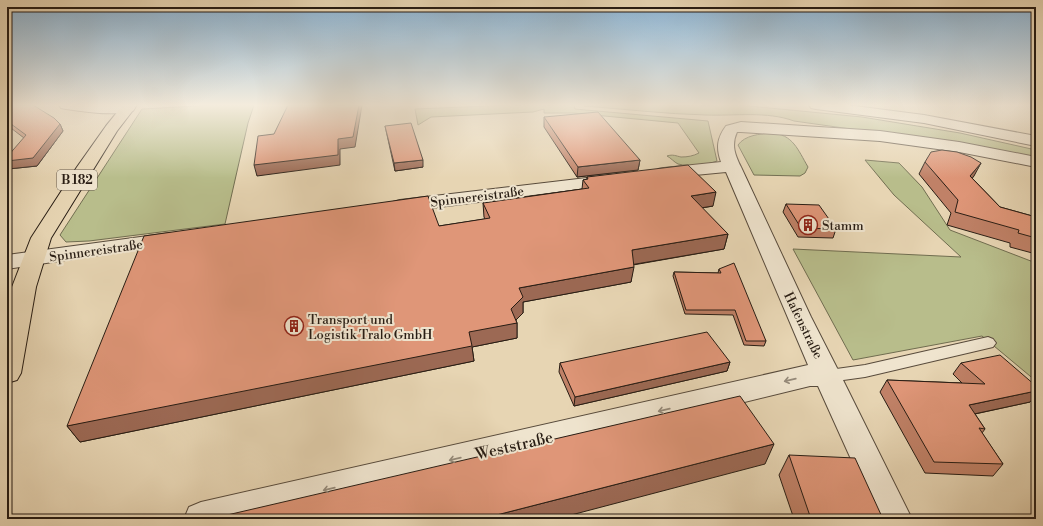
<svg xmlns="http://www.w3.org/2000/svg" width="1043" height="526" viewBox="0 0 1043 526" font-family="'Libre Bodoni',serif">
<rect width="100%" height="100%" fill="#e7d5b3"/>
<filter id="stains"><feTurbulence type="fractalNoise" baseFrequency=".005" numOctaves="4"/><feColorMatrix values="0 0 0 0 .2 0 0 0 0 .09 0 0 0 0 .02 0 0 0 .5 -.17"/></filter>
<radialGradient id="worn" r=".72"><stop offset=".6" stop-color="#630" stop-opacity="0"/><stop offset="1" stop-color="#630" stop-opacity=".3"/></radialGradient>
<!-- green -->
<path fill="#b8bd8b" stroke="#706d50" d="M214 105H254L248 123 225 224 89 241 66 242 60 235 142 109Z
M511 105H574L575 109 708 121 717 161C707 165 690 167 678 164 674 162 671 158 667 156 673 154 676 156 681 157 688 157 693 156 699 153L678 123 573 113H544V109L533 112 431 117 418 125 415 109Z
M668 105H739L862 117 960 133 1036 150V159L886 134 794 121C767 111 735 116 706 115 665 114 624 109 584 106Z
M771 133C793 134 798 150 808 167L805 173 800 176 754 175 738 145C745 135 760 134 771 133Z
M865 160 899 163 922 187 950 230 1036 263V381L982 336 853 360 793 249 961 257 894 195Z"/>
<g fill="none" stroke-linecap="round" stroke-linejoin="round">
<defs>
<path id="service" d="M988 337 993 339 996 343 993 347 865 377 829 382 823 380 821 376 823 372 829 370 865 365Z"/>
<path id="minor" d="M59 105H132L135 108 133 111C112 116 88 112 66 109L61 108Z
M809 105H847L924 115 1036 136V146L924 123 816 109 811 108Z
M741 122 880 131 959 142 1036 157V167L959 152 880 141 741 132H737C731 145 735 155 741 167L811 317 837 368 843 376 842 378 912 519H878L818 386H810L268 519H184L189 507 201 502 808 365 726 172 664 178 658 177 655 173 658 169 664 168 721 162C716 148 717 138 726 126Z
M612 175 618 176 621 180 618 184 400 212 393 210 390 206 393 202 400 200Z
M170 233 177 235 180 239 177 243 7 269V255Z"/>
<path id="primary" d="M123 105H137L117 131 51 238 36 287 21 373 17 380 7 383V311L12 287 31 238 77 167 106 126Z"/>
</defs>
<!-- service casing -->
<use href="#service" stroke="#584b3c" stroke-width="2"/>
<!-- minor casing -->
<use href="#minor" stroke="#584b3c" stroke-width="2"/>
<!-- primary casing -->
<use href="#primary" stroke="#281d14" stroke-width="2"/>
<!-- service -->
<use href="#service" fill="#efe4ce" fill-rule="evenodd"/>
<!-- minor -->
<use href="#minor" fill="#efe4ce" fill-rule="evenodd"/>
<!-- primary -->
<use href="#primary" fill="#e7d5b3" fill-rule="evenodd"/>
</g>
<!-- wall -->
<path fill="#c08167" stroke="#281d14" d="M7 105 60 124 63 131 37 166 8 169 24 138 7 125Z
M544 117 640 160 638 170 577 177 544 127Z
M385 126 423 167 395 171Z
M925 162 981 163 972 178 1000 207 1036 217V254L1010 247V243L947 225 951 213 919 174Z
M587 177 713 206 702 208 728 234 724 249 633 265 631 282 523 302V313L516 320 517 323V338L472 347 474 361 80 442 67 426 439 226 485 219 484 217 483 203 582 189 583 180 587 179Z
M786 204 836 229 833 238 798 237 783 212Z
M719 269 766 341 764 346 744 345 733 315 685 314 673 276 674 272 718 273Z
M730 362 727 371 574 406 559 372 560 363Z
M961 363 1030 402 975 414 985 429 982 433 1003 464 993 476 925 473 880 392 887 380 962 383 953 374Z
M789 455 883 519H794L779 475Z
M961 516 1005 519H958Z"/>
<!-- shaded-wall -->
<path fill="#9c6954" stroke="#281d14" d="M359 105H362L355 147 340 149V165L257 176 254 165 338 139Z
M60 124 63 131 37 166 8 169 7 167V161Z
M423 160V167L395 171 394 163Z
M640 160 638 170 577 177 578 167Z
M981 163 974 176 964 189 970 176Z
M716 192 713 206 688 210 691 196Z
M728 234 724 249 630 265 632 250Z
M634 267 631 282 523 302V313L513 323H517V338L472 347 474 361 80 442 67 426 469 332 511 309 519 288Z
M730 362 727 371 574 406 575 397Z
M1036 391V395L1030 402 960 417 969 405Z
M774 444 765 464 556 519H481Z"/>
<!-- building -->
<path fill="#df9678" stroke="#281d14" d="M7 105H33L54 118 60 124 33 158 7 161V157L26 135 7 121Z
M288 105H359L353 137 338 139V155L254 165 258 136 274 134Z
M598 112 640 160 578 167 544 117Z
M411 123 423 160 394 163 385 126Z
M942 150 957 152 971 157 981 163 970 176 1000 207 1036 217V238L1018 233 1019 230 955 212 958 200 925 162 931 152Z
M688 165 716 192 691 196 728 234 632 250 634 267 519 288 523 297 511 309 517 323 469 332 472 346 67 426 144 236 428 196 439 226 490 218 483 203 589 188 583 180 588 179 587 177Z
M786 204 819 205 836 229 801 228Z
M734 263 766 341H746L735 310H686L674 272 721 273 719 269Z
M707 332 730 362 575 397 560 363Z
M1000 355 1036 386V391L969 405 985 429 979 428 1003 464 934 462 887 380 985 384 961 363Z
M740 396 774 444 481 519H210Z
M789 455 855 458 883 519H811Z
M961 516 1005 519H963Z"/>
<!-- one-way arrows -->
<defs><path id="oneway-shaft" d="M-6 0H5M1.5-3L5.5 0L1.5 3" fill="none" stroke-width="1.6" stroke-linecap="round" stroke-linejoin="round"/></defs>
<g stroke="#958a7a">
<use href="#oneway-shaft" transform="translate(790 380) rotate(167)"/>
<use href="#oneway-shaft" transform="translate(664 410) rotate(167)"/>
<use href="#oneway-shaft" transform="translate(455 459) rotate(167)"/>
<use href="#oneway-shaft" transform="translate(329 489) rotate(167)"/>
</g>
<!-- sky -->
<linearGradient id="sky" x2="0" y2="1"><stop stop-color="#8ab4d5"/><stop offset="0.59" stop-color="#f4ecdd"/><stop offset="1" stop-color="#f4ecdd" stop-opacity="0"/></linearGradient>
<rect width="1043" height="178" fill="url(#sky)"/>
<!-- icons -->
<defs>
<symbol id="building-ring" viewBox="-11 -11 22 22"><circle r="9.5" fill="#efe4ce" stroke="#8f2418" stroke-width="1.5"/><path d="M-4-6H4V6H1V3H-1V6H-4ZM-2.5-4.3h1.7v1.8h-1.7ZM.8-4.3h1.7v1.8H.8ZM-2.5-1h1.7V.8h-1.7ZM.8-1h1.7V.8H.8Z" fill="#8f2418"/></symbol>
</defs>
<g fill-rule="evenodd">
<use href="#building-ring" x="797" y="214" width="22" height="22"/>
<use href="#building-ring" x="283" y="315" width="22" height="22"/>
</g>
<g text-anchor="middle" stroke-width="4" stroke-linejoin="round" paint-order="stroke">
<!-- shield labels -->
<rect fill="#efe4ce" stroke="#64594c" stroke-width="1" x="57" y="170" width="40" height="20" rx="3"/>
<g font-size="12" font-weight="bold" fill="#281d14">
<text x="77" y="184">B 182</text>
</g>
<!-- street labels -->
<g font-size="13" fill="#281d14" stroke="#efe4ce">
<text transform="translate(477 196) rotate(-7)" y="5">Spinnereistraße</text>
<text transform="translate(96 250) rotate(-8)" y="5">Spinnereistraße</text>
<text transform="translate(804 325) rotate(64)" y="5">Hafenstraße</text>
</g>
<!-- poi labels -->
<g font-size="13" fill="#281d14" stroke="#efe4ce" text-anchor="start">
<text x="822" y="230">Stamm</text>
<text x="308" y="324">Transport und<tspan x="308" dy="15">Logistik Tralo GmbH</tspan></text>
</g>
<!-- near-street labels -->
<g font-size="16" fill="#281d14" stroke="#efe4ce">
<text transform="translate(514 445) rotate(-13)" y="6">Weststraße</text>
</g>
</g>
<!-- margin -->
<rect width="1043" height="526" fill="none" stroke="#e7d5b3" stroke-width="24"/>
<rect x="8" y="8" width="1027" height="510" fill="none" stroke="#281d14" stroke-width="2"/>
<rect x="12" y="12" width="1019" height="502" fill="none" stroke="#281d14"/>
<rect width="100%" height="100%" filter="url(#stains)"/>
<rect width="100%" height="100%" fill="url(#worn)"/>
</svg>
